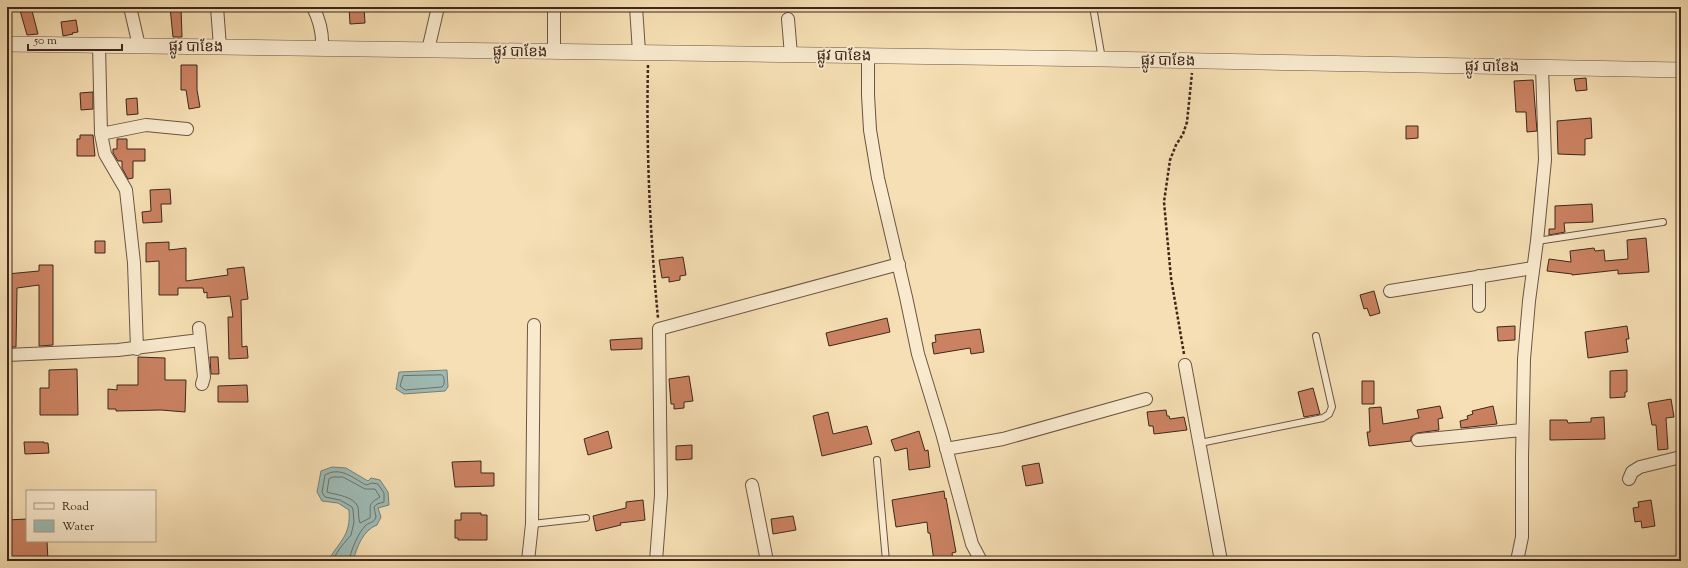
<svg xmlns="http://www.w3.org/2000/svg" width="1688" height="568" viewBox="0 0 1688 568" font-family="'Sorts Mill Goudy','Noto Sans Khmer',serif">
<rect width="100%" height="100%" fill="#f6dfb4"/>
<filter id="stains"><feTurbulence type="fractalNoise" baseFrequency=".005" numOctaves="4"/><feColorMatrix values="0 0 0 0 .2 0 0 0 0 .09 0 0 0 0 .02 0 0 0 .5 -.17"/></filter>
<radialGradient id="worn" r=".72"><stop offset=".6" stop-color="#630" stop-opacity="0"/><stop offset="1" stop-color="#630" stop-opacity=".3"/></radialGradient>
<!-- water -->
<path fill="#9ebbb5" stroke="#778078" d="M447 370 448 387 445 391 404 394 396 389 399 372Z
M332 467 346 468 368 481 371 478 380 480 388 492 389 505 378 508 381 517 377 525C363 530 357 547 353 561H328C340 540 351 536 349 510L338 503 322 501 317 492 321 471Z"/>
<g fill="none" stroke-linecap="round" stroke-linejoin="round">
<!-- shore -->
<path stroke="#6e7169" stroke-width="1" d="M442 375C445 377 445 385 442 387L405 390 400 386 403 376Z
M333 477H343L365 489H375L380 497C367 505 371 504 370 518L360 523C358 518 359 512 358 507 354 496 336 495 327 492L329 479Z
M332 561 340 548 351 535 354 522 353 510 352 507 340 500 325 497 322 492 325 475C340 466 353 478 366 485L372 483 378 484 384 493V502L377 504 374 507 376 517C374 523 370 522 366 525 358 533 351 550 349 561"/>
</g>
<!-- building -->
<path fill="#cb8262" stroke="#3d271d" d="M19 7H31L38 34 27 35Z
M170 7H181L182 37H173Z
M349 7H364L365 23 350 24Z
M76 20 78 32 72 33 73 34 63 36 61 22Z
M181 65H197V90L200 107 189 109 186 90H181Z
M1586 78 1587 90 1576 91 1574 79Z
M1533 80 1537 131 1527 132 1526 112H1516L1514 81Z
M93 92V109L81 110 80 93Z
M137 98 138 114 127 115 126 99Z
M1591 118 1592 138 1585 139V155L1558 154 1557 121Z
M1406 126H1418V138L1406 139Z
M80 135H93L95 156H77V139H80Z
M117 139H127V149H145V161H133V178L128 179 122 168V161H118L113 153V149H117Z
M170 189 171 204H161L162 222 143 223 142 212 151 211 150 190Z
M1592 204 1593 222 1564 223 1565 232 1549 235V229H1555V206Z
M1646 238 1649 272 1618 274V270L1572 275V274L1547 271 1549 259 1571 262 1570 251 1594 248 1595 251 1604 250 1605 261 1628 259 1627 240Z
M95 241H105V253H95Z
M169 242V250L186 248V281L228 275 227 269 244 267 248 299 241 300 242 347 247 346 248 358 229 359 228 317H233L230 296 207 298V292L204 293 203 288H178V295H159V261L146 262V243Z
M683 257 686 275 680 276V280L669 282V277L662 278 659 260Z
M39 265H53V345L39 346V285L17 288 16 347H7V274L39 271Z
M1374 291 1380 313 1370 316 1367 308 1364 309 1360 295Z
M887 318 890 332 829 346 826 333Z
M1515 326V340L1498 341 1497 327Z
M1627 326 1629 339H1626L1628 352 1588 358 1585 332Z
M980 329 984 352 971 354 970 348 934 354 932 343 936 342 935 335Z
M642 338V349L611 350 610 340Z
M138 357 165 358V380H186L185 412 161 410 116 411V409H108V389L117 390V385H138Z
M210 357H218L219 374H211Z
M77 369 78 415H40V388H49V370Z
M1627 370V392H1625V397L1610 398V371Z
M689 376 693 401 684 402V408L674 409V404H671L669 379Z
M1362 381H1374V404H1362Z
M247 385 248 402H218V386Z
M1313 388 1320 414 1304 417 1298 392Z
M1671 399 1674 417 1666 418 1668 449 1658 450 1656 425H1652L1648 403Z
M1440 406 1443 418 1438 419 1439 430 1417 433 1411 437V441L1369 446 1367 432H1370L1369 408 1381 407 1383 424 1419 418 1417 410Z
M1493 406 1497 424 1461 428 1460 421 1468 419 1467 416 1473 414 1472 411Z
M1166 410 1167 416H1169L1170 419 1184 417 1187 430 1154 434 1153 426H1149L1147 412Z
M828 412 833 434 867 426 872 444 822 456 813 416Z
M1604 417 1605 439 1550 440V420H1567L1568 423 1591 422V418Z
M608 431 612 448 588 455 584 439Z
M919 431 925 451 928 450 930 467 909 470 907 448 895 451 891 440Z
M24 442H44V443H48L49 453 25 454Z
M692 445V459L676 460V446Z
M481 461V473H494V486L455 487 452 462Z
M1039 463 1043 483 1026 486 1022 466Z
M944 491 945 499 946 498 956 552 952 553 953 561H934L930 533H928L927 522 896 527 892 500Z
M643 500 645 520 620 523 621 525 596 531 593 516 626 508V502Z
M1651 500 1655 526 1642 528 1641 521 1635 522 1633 508 1639 507 1638 502Z
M461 513H481V515H487V540H458V538H455V520H461Z
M793 516 796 530 773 534 771 519Z
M27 519V541H47L48 561H7V520Z"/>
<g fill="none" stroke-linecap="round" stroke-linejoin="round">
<defs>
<path id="service" d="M1093 7 1102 59
M1537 241 1663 222
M1200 443 1323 418 1329 414 1332 407 1316 336
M877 460 886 561
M532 524 586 518"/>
<path id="minor" d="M130 7 139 46
M217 7 220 47
M313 7C320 21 323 33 322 48
M554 7V51
M636 7 639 52
M788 19 791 55
M99 45 101 134 105 154 126 190 134 263 137 349
M428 50 438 7
M868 56V95L870 130 878 178 906 297 918 354 942 433 972 544 981 561
M101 134 146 125 187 129
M1390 291 1533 268
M1479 306V276
M199 328 204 377 202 384
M7 355 118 350 200 340
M1185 365 1221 561
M1418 440 1522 430
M946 449 1003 439 1146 399
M1629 479 1632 472 1640 467 1681 457
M752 485 767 561
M528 561 532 524 534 325
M656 561 661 495 659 329 899 264
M1517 561 1522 537V457L1524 359 1529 301 1537 241 1545 160 1542 67"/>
<path id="tertiary" d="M7 44 1102 59 1681 70"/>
</defs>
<!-- service casing -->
<use href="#service" stroke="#6b5543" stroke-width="8"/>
<!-- minor casing -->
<use href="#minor" stroke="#6b5543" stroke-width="14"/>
<!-- tertiary casing -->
<use href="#tertiary" stroke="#6b5543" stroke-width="16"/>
<!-- path -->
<path stroke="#3d271d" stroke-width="2.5" stroke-dasharray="3 2" stroke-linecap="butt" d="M648 65C646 149 650 234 658 318
M1184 354 1171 278 1164 202 1170 160 1176 145 1183 134 1187 122 1192 73"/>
<!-- service -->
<use href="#service" stroke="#f9eace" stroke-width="6"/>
<!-- minor -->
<use href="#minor" stroke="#f9eace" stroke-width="12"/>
<!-- tertiary -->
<use href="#tertiary" stroke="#f9eace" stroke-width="15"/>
</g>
<g text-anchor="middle" stroke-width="4" stroke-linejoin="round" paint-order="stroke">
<!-- street labels -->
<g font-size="15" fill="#3d271d" stroke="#f9eace">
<text transform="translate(196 46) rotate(1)" y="5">ផ្លូវ បាខែង</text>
<text transform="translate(520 51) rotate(1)" y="5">ផ្លូវ បាខែង</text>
<text transform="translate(844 55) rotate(1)" y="5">ផ្លូវ បាខែង</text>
<text transform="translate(1168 60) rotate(1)" y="5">ផ្លូវ បាខែង</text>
<text transform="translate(1492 66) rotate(1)" y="5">ផ្លូវ បាខែង</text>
</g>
</g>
<!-- margin -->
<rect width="1688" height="568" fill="none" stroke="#f6dfb4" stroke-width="24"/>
<rect x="8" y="8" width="1672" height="552" fill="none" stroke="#3d271d" stroke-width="2"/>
<rect x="12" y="12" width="1664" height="544" fill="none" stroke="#3d271d"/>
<!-- legend -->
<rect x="26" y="490" width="130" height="52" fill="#f9eace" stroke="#ae9c87"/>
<rect x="34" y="503" width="20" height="6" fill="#f9eace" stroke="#ae9c87"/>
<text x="62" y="510" font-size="12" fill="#3d271d">Road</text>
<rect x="34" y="520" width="20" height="12" fill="#9ebbb5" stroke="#ae9c87"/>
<text x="62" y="530" font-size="12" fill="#3d271d">Water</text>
<!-- scale -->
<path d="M28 44v6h94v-6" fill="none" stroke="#3d271d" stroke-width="2"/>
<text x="34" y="44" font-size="12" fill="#3d271d" stroke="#f9eace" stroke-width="3" paint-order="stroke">50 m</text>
<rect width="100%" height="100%" filter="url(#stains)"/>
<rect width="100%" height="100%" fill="url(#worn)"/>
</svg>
